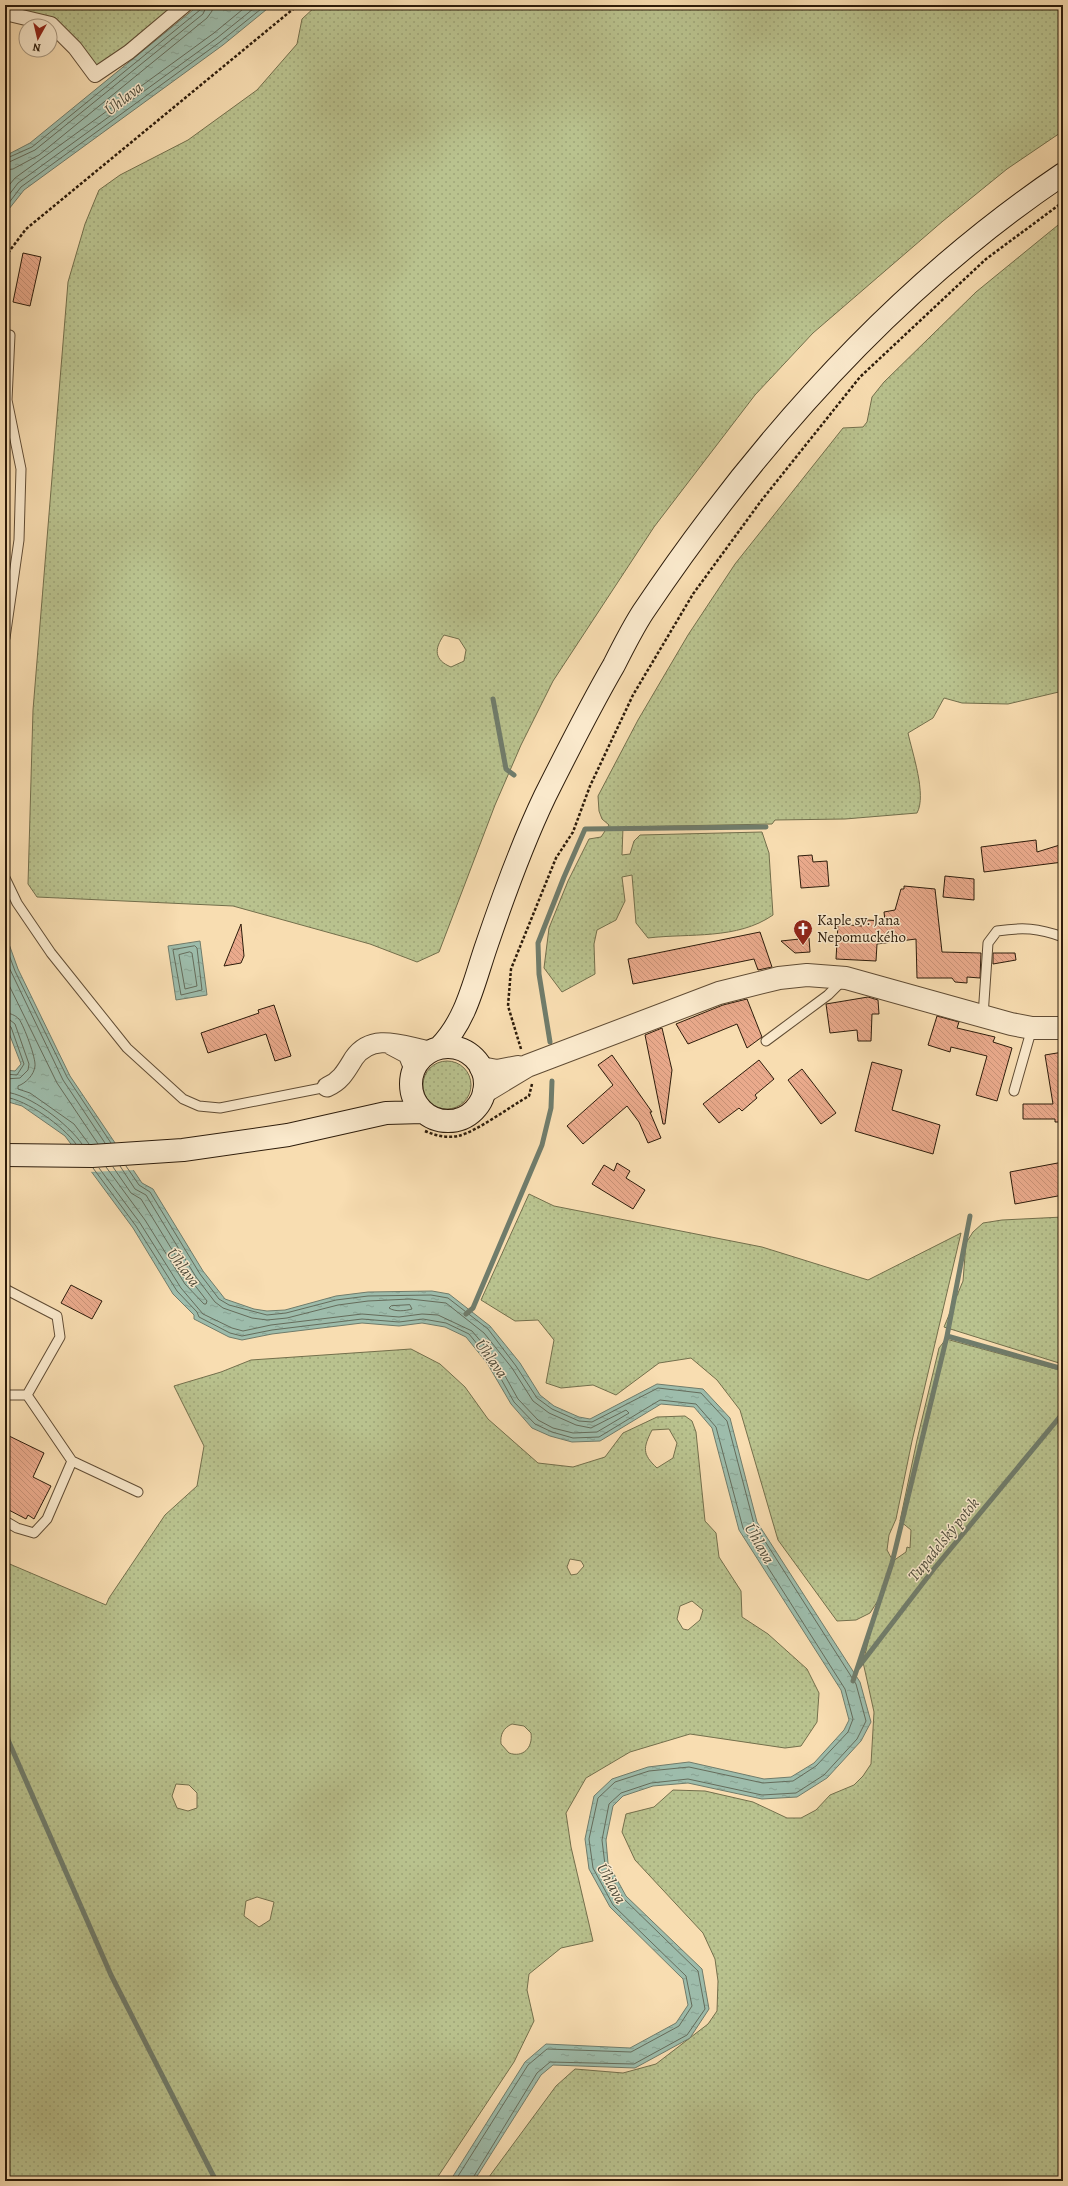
<svg xmlns="http://www.w3.org/2000/svg" width="1068" height="2186" viewBox="0 0 1068 2186" font-family="Alegreya,serif">
<defs>
<pattern id="grass-dots" width="8" height="8" patternUnits="userSpaceOnUse"><rect width="8" height="8" fill="#b9c28e"/><path d="M2 2h.1M6 6h.1" fill="none" stroke="#9fa679" stroke-width="1.8" stroke-linecap="round"/></pattern>
<pattern id="water-ripples" width="26" height="14" patternUnits="userSpaceOnUse"><rect width="26" height="14" fill="#9dbcab"/><path d="M2 4q2-2 4 0t4 0M15 11q2-2 4 0t4 0" fill="none" stroke="#88a192"/></pattern>
<pattern id="building-back-hatch" width="6" height="6" patternUnits="userSpaceOnUse"><rect width="6" height="6" fill="#eaaa8c"/><path d="M-1 5l2 2M0 0l6 6M5-1l2 2" fill="none" stroke="#c99277"/></pattern>
</defs>
<rect width="100%" height="100%" fill="#f8ddb1"/>
<filter id="stains"><feTurbulence type="fractalNoise" baseFrequency=".005" numOctaves="4"/><feColorMatrix values="0 0 0 0 .2 0 0 0 0 .09 0 0 0 0 .02 0 0 0 .5 -.17"/></filter>
<radialGradient id="worn" r=".72"><stop offset=".6" stop-color="#630" stop-opacity="0"/><stop offset="1" stop-color="#630" stop-opacity=".3"/></radialGradient>
<!-- grass -->
<path fill="url(#grass-dots)" stroke="#736f4c" fill-rule="evenodd" d="M5 5H185L95 75 66 38 5 13Z
M317 5H1063V131L1007 169 943 221 813 333 755 395 654 527 553 681 521 745 495 805 439 952 417 962 370 944 233 906 37 897 28 884 33 710 68 282 85 224 99 190 120 175 188 140 257 90 297 44 302 19ZM444 635 459 639 466 650 464 661 451 667C434 660 434 649 444 635Z
M1063 221V691L1008 704 962 703 944 698 933 718 908 733C912 752 927 795 917 813L845 819 775 820 772 824 623 827 622 855 630 854 634 841 640 835 762 832 769 853 773 915C737 940 690 933 648 938L636 923 632 875 622 877 625 901 616 920 597 930 594 944 595 974 562 992 544 968 549 928 568 881 589 839 601 837 609 825 602 819 599 811 598 796 638 720 688 635 735 564 843 428 863 427 867 422 872 397 884 382 976 292Z
M423 1085a24 24 0 1 1 48 0a24 24 0 1 1-48 0Z
M529 1194 554 1206 762 1247 868 1280 961 1233 912 1441 896 1519 889 1535 887 1550 893 1561 906 1552 907 1547 910 1548 911 1530 900 1521 917 1440 939 1348 946 1339 1063 1371V2181H486L556 2086 575 2069 623 2073 656 2064 708 2024 717 2011 718 1981 715 1959 703 1933 635 1860 622 1832 626 1814 654 1807 673 1790 705 1791 753 1802 787 1818H801L816 1810 830 1795 854 1785 863 1776 871 1764 874 1712 863 1662 879 1599 870 1613 856 1620 837 1621 778 1540 740 1410 717 1380 691 1358 659 1363 616 1395 593 1385 561 1388 546 1383 554 1340 538 1320 515 1321 481 1300Z
M1063 1217V1362L1059 1363 944 1327 963 1281 966 1243 973 1232 983 1223 1002 1220Z
M411 1349 440 1364 465 1387 488 1419 538 1463 573 1467 605 1457 623 1433 657 1417 685 1416 692 1421 696 1432 705 1521 716 1533 719 1557 741 1591 742 1617 768 1634 807 1669 819 1693 817 1722 801 1746 785 1748 690 1734 630 1752 586 1778 566 1813 571 1847 593 1941 561 1948 529 1974 527 1990 534 2021 514 2062 435 2181H5V1562L106 1605 109 1598 165 1515 197 1486 204 1446 174 1386 221 1372 251 1360ZM669 1429 677 1443 673 1458 657 1468C642 1454 643 1448 652 1430ZM570 1559 581 1561 584 1566 577 1574 571 1575 567 1567ZM692 1601 703 1610 700 1620 688 1630 683 1629 677 1619 680 1606ZM512 1724 524 1726 531 1733C533 1748 523 1758 509 1753L501 1744C500 1735 503 1728 512 1724ZM176 1784 189 1785 197 1793V1808L188 1811 177 1808 172 1796ZM257 1897 274 1902 270 1920 259 1927 244 1916 246 1901Z"/>
<!-- water -->
<path fill="url(#water-ripples)" stroke="#707c6b" d="M199 5H272L223 45 24 190 5 214V156L30 143Z
M5 933 18 969 70 1076 142 1183 153 1189 203 1271 225 1299 254 1309 267 1311 285 1310 336 1296 368 1292 432 1291 449 1294 490 1326 520 1363 540 1395 554 1406 579 1417 590 1419 657 1384 703 1389 730 1418 757 1522 860 1682 871 1722 861 1741 827 1778 797 1797 762 1799 688 1783 653 1786 623 1796 613 1806 606 1840 608 1863 626 1896 702 1969 709 2009 690 2038 635 2068 553 2065 541 2075 474 2181H450L525 2062 546 2044 630 2048 676 2023 688 2005 683 1979 610 1907 589 1869 585 1839 594 1796 612 1779 648 1767 689 1762 764 1779 791 1777 814 1763 844 1730 849 1720 841 1690 739 1530 712 1428 694 1407 661 1404 600 1441 572 1442 550 1436 532 1428 511 1404 487 1363 466 1337 445 1327 422 1323 399 1326 362 1323 272 1334 242 1340 229 1337 194 1319V1315L173 1294 133 1228 65 1136 22 1106 5 1101V1070L15 1071 21 1064 5 1023Z
M200 941 207 995 176 1000 168 946Z"/>
<!-- pier -->
<path fill="#f8ddb1" d="M120 1146 136 1170 88 1172 71 1148Z"/>
<g fill="none" stroke-linecap="round" stroke-linejoin="round">
<!-- shore -->
<path stroke="#656c5b" stroke-width="1" d="M5 159 32 147 200 10 201 5
M5 164 35 150 203 14 207 5
M5 170 13 169 39 155 207 18 212 11 213 5
M5 190 15 178 214 33 248 5
M5 200 18 183 217 38 258 5
M5 208 21 187 220 42 266 5
M5 944 15 971 67 1077 111 1143
M195 946 197 948 202 990 181 995 173 950Z
M190 952 192 953 197 986 185 989 179 955Z
M5 959 63 1080 105 1143
M5 977 57 1083 98 1144
M5 1013C10 1013 15 1015 19 1019 24 1026 36 1058 35 1066 34 1075 26 1083 18 1086V1089L30 1093 74 1124 89 1144
M5 1019 10 1020 15 1024 29 1064 28 1070 20 1078 5 1079
M5 1024 11 1027 24 1064 17 1075 5 1074
M5 1092C30 1094 68 1124 82 1144
M5 1097C27 1100 63 1126 76 1144
M126 1166 139 1185 150 1192 200 1274 219 1299 229 1305 267 1315 286 1313 336 1300 368 1296 431 1295 448 1298 488 1329 516 1366 537 1398 552 1409 579 1421 592 1422 658 1388 701 1393 727 1421 754 1524 856 1684 866 1721 857 1739 824 1775 796 1793 762 1795 688 1779 651 1783 621 1793 609 1804 602 1840 605 1865 623 1898 698 1971 705 2009 687 2035 634 2064 550 2062 537 2073 471 2181
M106 1167 145 1220 185 1284 204 1304H206L207 1301 190 1279 141 1199 131 1193 113 1167
M93 1168 136 1226 177 1291 197 1312 199 1317 230 1333 242 1336 272 1330 362 1319 399 1322 423 1319 446 1323 469 1334 491 1361 514 1402 535 1424 552 1432 573 1438 599 1437 660 1400 696 1404 716 1427 743 1528 845 1689 853 1719 848 1732 816 1766 793 1781 763 1783 689 1767 649 1771 615 1782 598 1798 589 1839 593 1868 613 1905 686 1976 692 2006 679 2026 631 2052 547 2049 528 2065 455 2181
M99 1168 140 1223 181 1288 203 1314 232 1328 243 1331 271 1325 362 1314 399 1317 422 1314 438 1315 472 1331 495 1358 518 1399 538 1420 553 1428 573 1433 597 1432 629 1413 626 1410 591 1428 576 1425 549 1413 533 1401 512 1368 484 1333 446 1303 410 1299 368 1301 338 1305 287 1318 267 1320 252 1318 223 1308 215 1302 196 1277 146 1195 135 1189 120 1166
M410 1305 412 1309C405 1311 395 1312 389 1308L391 1306Z"/>
<!-- stream -->
<path stroke="#707c6b" stroke-width="5" d="M493 699 506 769 514 775
M550 1042 539 974 538 943 564 877 585 829 766 827
M466 1314 473 1308 542 1145 551 1108 552 1081
M947 1336 970 1216
M857 1669 892 1563 947 1336 1063 1369
M853 1681 857 1669 933 1570 1063 1413
M5 1733 111 1975 216 2181"/>
</g>
<!-- building -->
<path fill="url(#building-back-hatch)" stroke="#2d1c0b" d="M23 253 41 257 30 306 13 302Z
M1036 840 1037 852 1063 844V862L984 872 981 847Z
M812 855 813 862 827 861 829 886 801 888 798 856Z
M945 876 974 879V900L943 897Z
M904 886 935 889 942 952 981 953 980 978 967 977V983L955 982 952 978H917L916 939 877 944 876 961 836 959 838 924 862 926 866 920 885 921 884 912 895 910 901 889H904Z
M241 924 244 956 241 963 224 966Z
M760 932 772 967 758 970 754 959 633 984 628 959Z
M809 938 810 952 795 953 781 941Z
M993 953H1015L1016 960 993 964Z
M868 997 878 1000 879 1014H872L871 1041H858L857 1030 830 1033 826 1004Z
M747 999 762 1037 747 1048 737 1024 688 1044 676 1024 723 1005Z
M274 1005 291 1056 275 1061 266 1034 208 1053 201 1033 259 1013 258 1010Z
M937 1016 959 1022 957 1028 995 1037 993 1042 1012 1048 997 1101 976 1095 987 1056 951 1047 950 1052 928 1045Z
M662 1028 672 1070 665 1124H663L645 1035Z
M1063 1052V1122H1055V1119H1023V1104H1053L1045 1055Z
M612 1055 652 1112H650L661 1138 648 1143 639 1122 627 1106 583 1144 567 1126 613 1085 598 1065Z
M759 1060 774 1079 755 1095 757 1098 742 1111 739 1108 719 1123 703 1104Z
M872 1062 902 1070 892 1110 940 1125 933 1154 855 1131Z
M802 1069 836 1113 821 1124 788 1080Z
M1063 1162V1195L1015 1204 1010 1172Z
M617 1163 630 1171 626 1178 645 1190 633 1209 592 1184 604 1165 614 1171Z
M71 1285 102 1301 92 1319 61 1303Z
M5 1434 44 1453 33 1477 51 1486 34 1519 28 1515 26 1519 5 1508Z"/>
<g fill="none" stroke-linecap="round" stroke-linejoin="round">
<defs>
<path id="service" d="M5 638 19 540 21 469 7 400 10 335
M5 878 17 903 51 953 127 1048 183 1099 199 1106 220 1108 327 1087
M983 1016 988 943 997 931C1023 927 1038 928 1063 937
M766 1041 828 995 843 980
M1014 1091 1032 1028
M5 1289 57 1316 60 1337 27 1395H5
M27 1395 72 1461
M5 1521 17 1528 34 1533 47 1519 72 1461 138 1492"/>
<path id="pedestrian" d="M5 13 51 24 75 48 95 75 129 52 185 5"/>
<path id="minor" d="M391 1045 408 1054 414 1069
M327 1087C341 1081 346 1071 354 1058 373 1031 405 1047 431 1051"/>
<path id="tertiary" d="M481 1068 497 1071 518 1067
M484 1092 527 1066 719 993 779 978 807 975 846 978 1011 1024 1032 1028H1063"/>
<path id="secondary" d="M411 1084a37 37 0 1 1 74 0a37 37 0 1 1-74 0Z
M439 1048C467 1020 474 981 487 944 504 894 522 844 545 796 567 752 589 708 614 665 623 647 632 629 643 612 756 444 894 288 1063 174
M5 1155 92 1156 183 1150 288 1135 386 1113 423 1112"/>
</defs>
<!-- service casing -->
<use href="#service" stroke="#604c34" stroke-width="11"/>
<!-- pedestrian casing -->
<use href="#pedestrian" stroke="#604c34" stroke-width="16"/>
<!-- minor casing -->
<use href="#minor" stroke="#604c34" stroke-width="21"/>
<!-- tertiary casing -->
<use href="#tertiary" stroke="#604c34" stroke-width="24"/>
<!-- secondary casing -->
<use href="#secondary" stroke="#2d1c0b" stroke-width="24"/>
<!-- path -->
<path stroke="#2d1c0b" stroke-width="2.5" stroke-dasharray="3 2" stroke-linecap="butt" d="M5 257 26 229 298 5
M521 1049 508 1006 511 969 556 858 573 832 590 786 633 695 693 594 761 501 860 377 986 259 1063 202
M425 1131C436 1136 447 1138 458 1136 476 1132 511 1106 529 1096L532 1084"/>
<!-- service -->
<use href="#service" stroke="#fae9cc" stroke-width="9"/>
<!-- pedestrian -->
<use href="#pedestrian" stroke="#fae9cc" stroke-width="14"/>
<!-- minor -->
<use href="#minor" stroke="#fae9cc" stroke-width="19"/>
<!-- tertiary -->
<use href="#tertiary" stroke="#fae9cc" stroke-width="22"/>
<!-- secondary -->
<use href="#secondary" stroke="#fae9cc" stroke-width="22"/>
</g>
<!-- icons -->
<defs>
<symbol id="church-pin" viewBox="-11 -11 22 30"><path d="M0 17L-7.5 6A9.5 9.5 0 1 1 7.5 6Z" fill="#8f2418" stroke="#fae9cc"/><path d="M-1.2-6h2.4v3.5h3.3v2.4h-3.3V6h-2.4V-.1h-3.3v-2.4h3.3Z" fill="#fff"/></symbol>
</defs>
<g fill-rule="evenodd">
<use href="#church-pin" x="792" y="918" width="22" height="30"/>
</g>
<g text-anchor="middle" stroke-width="3" stroke-linejoin="round" paint-order="stroke">
<!-- poi labels -->
<g font-size="15" fill="#2d1c0b" stroke="#fae9cc" text-anchor="start">
<text x="817" y="925">Kaple sv. Jana<tspan x="817" dy="17">Nepomuckého</tspan></text>
</g>
<!-- water labels -->
<g font-size="16" font-style="italic" fill="#4f4c3b" stroke="#fae9cc">
<text transform="translate(123 98) rotate(-38)" y="6">Úhlava</text>
<text transform="translate(184 1267) rotate(53)" y="6">Úhlava</text>
<text transform="translate(492 1358) rotate(54)" y="6">Úhlava</text>
<text transform="translate(943 1539) rotate(-51)" y="6">Tupadelský potok</text>
<text transform="translate(760 1543) rotate(60)" y="6">Úhlava</text>
<text transform="translate(612 1883) rotate(61)" y="6">Úhlava</text>
</g>
</g>
<!-- margin -->
<rect width="1068" height="2186" fill="none" stroke="#f8ddb1" stroke-width="20"/>
<rect x="6" y="6" width="1056" height="2174" fill="none" stroke="#2d1c0b" stroke-width="2"/>
<rect x="10" y="10" width="1048" height="2166" fill="none" stroke="#2d1c0b"/>
<!-- north arrow -->
<g transform="translate(38 38) rotate(188)"><circle r="19" fill="#fae9cc" stroke="#a8977f"/>
<path d="M0-3L7 15L0 10L-7 15Z" fill="#8f2418"/>
<text y="-6" font-size="11" font-weight="bold" text-anchor="middle" fill="#2d1c0b">N</text>
</g>
<rect width="100%" height="100%" filter="url(#stains)"/>
<rect width="100%" height="100%" fill="url(#worn)"/>
</svg>
